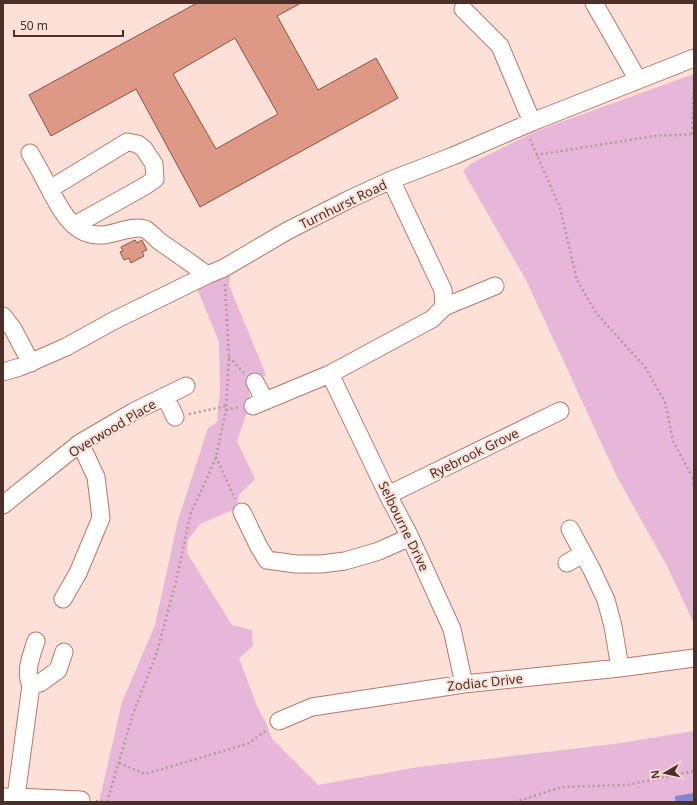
<svg xmlns="http://www.w3.org/2000/svg" width="697" height="805" viewBox="0 0 697 805" font-family="'Noto Sans',sans-serif">
<rect width="100%" height="100%" fill="#fde0d8"/>
<!-- green -->
<path fill="#e7b7da" d="M694 74V624L667 566 617 477 526 280 463 171 472 163 536 131Z
M231 264 229 285 266 375 247 385 250 396 244 406 247 413 237 441 255 479 239 495 237 508 200 524 188 540 187 553 232 625 252 630 253 646 239 658 257 706 267 725 272 739 318 785 418 767 614 744 694 731V802H99L122 702 155 625 178 520 208 428 217 422 220 390 219 342 194 281Z"/>
<!-- water -->
<path fill="#7c88d5" d="M694 793V802H675V796Z"/>
<!-- building -->
<path fill="#dd9986" stroke="#8d5140" fill-rule="evenodd" d="M197 3H301L277 16 318 90 376 58 398 98 200 207 136 89 51 136 29 95ZM235 38 278 114 216 149 173 74Z
M135 240 137 243 142 240 147 250 142 252 144 256 131 263 129 258 124 260 120 252 123 251 121 247Z"/>
<g fill="none" stroke-linecap="round" stroke-linejoin="round">
<defs>
<path id="minor" d="M594 3 638 80
M463 9 500 46 532 122
M30 153C37 165 43 176 49 188 61 210 73 237 103 235 114 234 135 225 145 229 149 231 156 238 159 241 175 252 191 263 207 275
M391 180 443 290 444 307 432 319 330 374 388 495 410 537 452 629 464 684
M50 189 127 142 138 144 144 149 154 164 155 179 145 186 75 225
M444 307 495 286
M3 316 13 329 31 363
M3 372 20 367 66 347 113 321 207 275 224 268 287 231 348 200 391 180 453 156 532 122 694 58
M255 382 265 401
M165 396 175 417
M253 406 330 374
M388 495 560 411
M3 505 80 443 133 412 186 386
M242 512 259 547 267 560 296 564H321L345 561 379 551 410 537
M570 529 592 570 606 600 613 626 620 668
M567 563 583 554
M63 599 78 573 101 518 96 477 80 443
M31 685 40 683 58 670 64 652
M31 685C24 672 32 654 36 641
M279 721 312 707 464 684 620 668 694 658
M3 797H16L31 685
M16 797 81 800"/>
</defs>
<!-- minor casing -->
<use href="#minor" stroke="#b87866" stroke-width="19"/>
<!-- path -->
<path stroke="#b69a92" stroke-width="2.5" stroke-dasharray="2 3" stroke-linecap="butt" d="M692 134 694 76
M530 139 560 208 577 280 596 313 645 367 665 402 673 441 692 476
M536 155 654 136 694 134
M229 357 244 373
M226 410 239 407
M189 414 226 406
M216 457 235 499
M694 473 692 476 694 488
M119 763 145 774 247 744 267 730
M96 801 107 802
M107 802 134 711 157 652 176 581 191 512 204 485 216 457 226 410 229 357 225 284
M515 802 562 787 627 785 694 771"/>
<!-- minor -->
<use href="#minor" stroke="#fff" stroke-width="17"/>
</g>
<g text-anchor="middle" stroke-width="4" stroke-linejoin="round" paint-order="stroke">
<!-- street labels -->
<g font-size="13" fill="#4c3028" stroke="#fde0d8">
<text transform="translate(343 204) rotate(-26)" y="5">Turnhurst Road</text>
<text transform="translate(112 428) rotate(-31)" y="5">Overwood Place</text>
<text transform="translate(474 453) rotate(-26)" y="5">Ryebrook Grove</text>
<text transform="translate(404 526) rotate(64)" y="5">Selbourne Drive</text>
<text transform="translate(485 682) rotate(-6)" y="5">Zodiac Drive</text>
</g>
</g>
<!-- border -->
<rect width="697" height="805" fill="none" stroke="#4c3028" stroke-width="8"/>
<!-- north arrow -->
<g transform="translate(665 773) rotate(261)" stroke="#fde0d8" stroke-width="3" paint-order="stroke">
<path d="M0-3L7 15L0 10L-7 15Z" fill="#4c3028"/>
<text y="-6" font-size="11" font-weight="bold" text-anchor="middle" fill="#4c3028">N</text>
</g>
<!-- scale -->
<path d="M14 30v6h109v-6" fill="none" stroke="#4c3028" stroke-width="2"/>
<text x="20" y="30" font-size="12" fill="#4c3028" stroke="#fde0d8" stroke-width="3" paint-order="stroke">50 m</text>
</svg>
